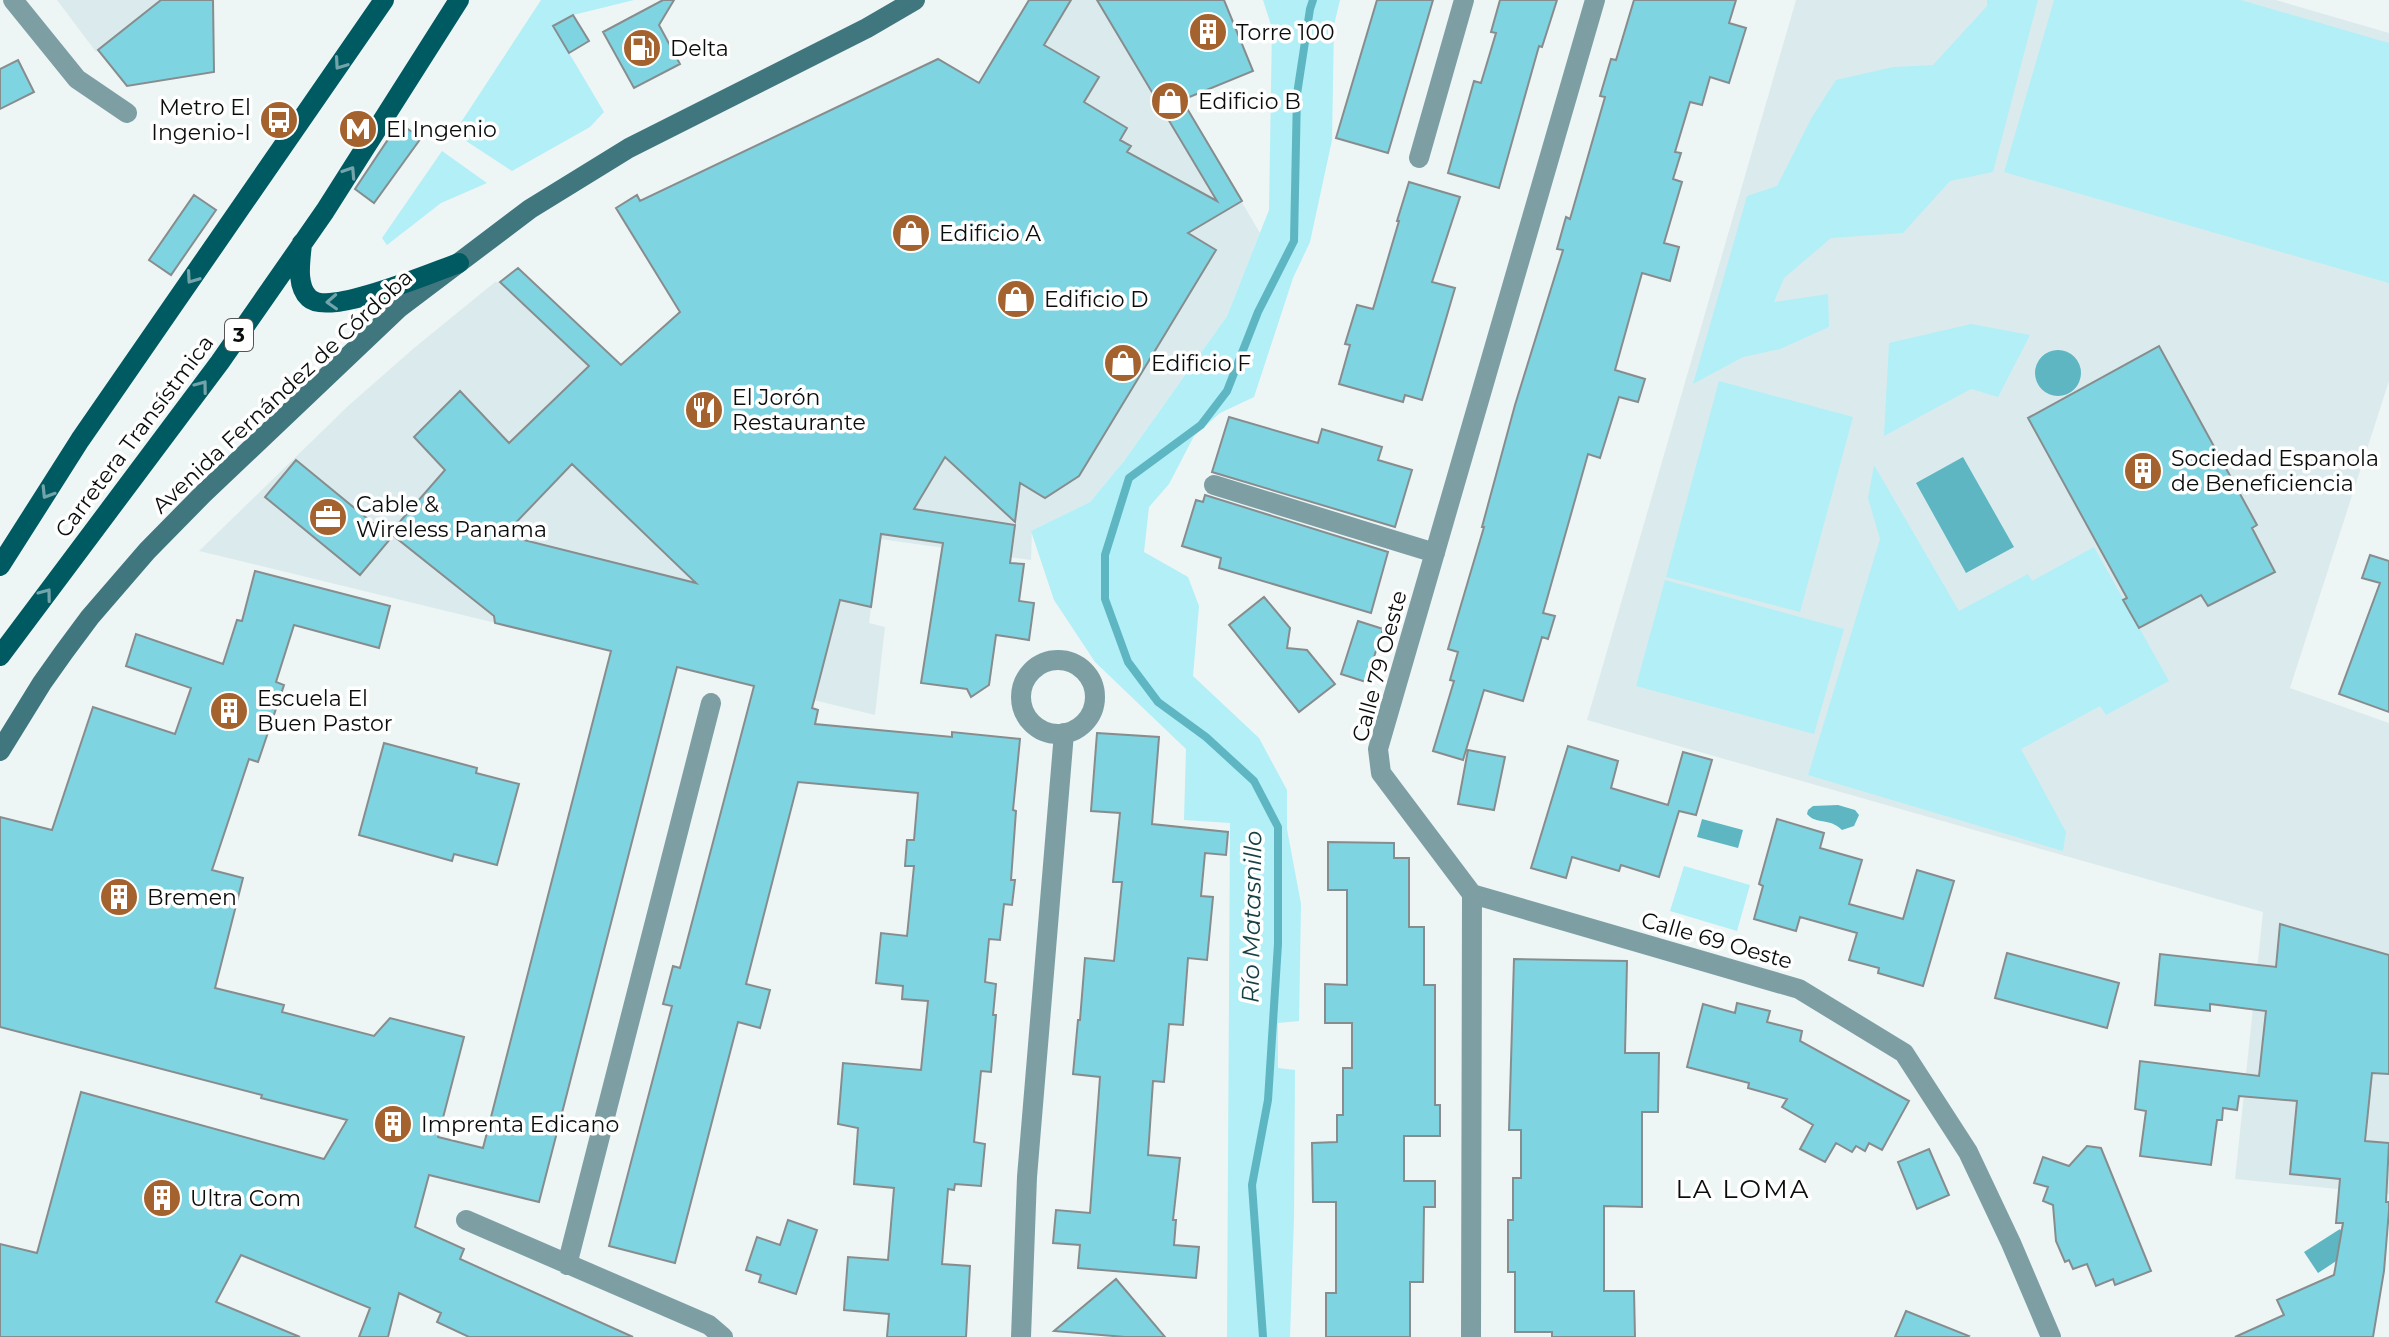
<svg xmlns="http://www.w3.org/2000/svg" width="2389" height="1337" viewBox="0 0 2389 1337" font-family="Montserrat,sans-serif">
<rect width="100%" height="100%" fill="#eef5f5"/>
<!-- built -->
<path fill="#dbebed" d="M57 0H161L96 52Z
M1029 0H1123L1260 233 1227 316 1124 461 1090 502 1032 531 1031 560 880 539 869 623 885 627 875 715 199 551 348 406 414 348 495 282H500L724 494 778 418Z
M1796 0H2276L2389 33V381L2290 688 2389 723V1194L2235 1179 2263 912 1587 720Z"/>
<!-- green -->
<path fill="#b2eff7" d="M541 0H634L573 15 553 26 604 112 590 127 512 171 454 133Z
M1263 0H1340L1334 25 1332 140 1310 242 1293 278 1254 397 1220 413 1194 436 1169 484 1149 507 1144 552 1188 577 1199 606 1193 676 1259 738 1287 790V829L1301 904 1299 1021 1278 1023V1068L1295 1070 1294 1216 1290 1337H1227L1230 823 1184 820 1186 749 1095 662 1054 600 1031 531 1090 502 1124 461 1227 316 1269 210 1272 28Z
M1987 0H2038L1993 172 1950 181 1903 233 1831 238 1784 278 1774 302 1828 294 1829 327 1780 349 1743 357 1693 384 1747 196 1777 186 1812 117 1836 80 1893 67 1933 65 1987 6Z
M2054 0H2241L2389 43V283L2004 172Z
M442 151 487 183 441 203 387 245 382 238Z
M1971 324 2030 335 1998 397 1971 389 1884 436 1889 343Z
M1719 381 1853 417 1800 612 1666 577Z
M1874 465 1959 611 2028 574 2032 581 2094 547 2169 681 2106 715 2100 706 2021 749 2066 832 2063 851 1808 775 1880 539 1868 498Z
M1665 580 1844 629 1814 734 1636 686Z
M1684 866 1750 885 1737 931 1670 911Z"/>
<!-- water -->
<path fill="#5db6c1" d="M2035 373a23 23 0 1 1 46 0a23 23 0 1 1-46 0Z
M1963 457 2014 547 1966 573 1916 483Z
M1838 805 1855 810 1859 815 1854 826 1842 830C1829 817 1816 825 1807 814L1808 810 1813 806Z
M1702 819 1743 830 1738 848 1697 837Z
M2340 1229 2353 1250 2318 1273 2304 1252Z"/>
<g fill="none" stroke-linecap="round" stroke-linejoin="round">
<!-- stream -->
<path stroke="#5db6c1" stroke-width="8" d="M1263 1337 1252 1185 1268 1100 1278 944V827L1254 781 1206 737 1158 702 1128 662 1105 599V555L1129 478 1201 425 1227 391 1258 312 1294 241 1297 94 1310 9 1313 0"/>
</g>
<!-- building -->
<path fill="#7ed5e1" stroke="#878d8e" stroke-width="2" fill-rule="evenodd" d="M161 0H213L214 72 127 86 98 50Z
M663 0H674L659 25 680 64 634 88 603 32Z
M1029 0H1071L1044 45 1099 77 1084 102 1127 128 1120 140 1131 146 1127 152 1217 201 1097 0H1224L1253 71 1182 100 1242 201 1188 233 1216 250 1079 476 1045 498 1020 483 1015 522 945 457 914 509 1015 525 1010 563 1024 564 1019 601 1034 603 1029 640 996 635 989 685 971 697 967 689 921 683 943 543 881 534 871 607 840 600 812 708 818 710 815 724 952 737V732L1020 739 1013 810 1016 811 1011 880H1015L1012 905 1004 904 1000 940 989 939 985 982 996 984 993 1015H996L991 1072 981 1071 974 1142 985 1144 981 1186 955 1184 954 1190 948 1189 942 1264 970 1266 966 1337H887L889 1314 844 1310 848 1257 888 1260 894 1188 854 1184 858 1128 838 1124 843 1063 921 1070 928 1001 902 999 903 986 876 983 881 933 907 936 914 866H905L907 840H914L918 793 798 782 746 984 770 990 760 1028 738 1022 675 1263 609 1246 672 1006 663 1004 673 966 680 968 754 686 677 667 539 1202 429 1175 415 1227 464 1249 460 1259 633 1337H469L437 1322 441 1313 399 1293 388 1337H359L370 1308 241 1255 216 1302 300 1337H0V1244L37 1253 81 1092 324 1159 347 1120 261 1098 262 1095 0 1027V817L52 830 93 707 175 734 191 688 126 666 136 634 223 664 237 620 242 621 255 571 390 606 379 648 294 625 276 682 284 685 258 762 249 759 212 870 243 878 215 988 284 1005 282 1012 374 1036 390 1018 464 1037 438 1137 483 1148 611 651 495 623 494 616 390 533 445 470 414 437 460 391 509 443 589 366 500 282 518 268 621 365 680 312 616 208 637 195 640 201 938 59 979 83ZM572 464 696 583 504 535Z
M1377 0H1433L1388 153 1336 138Z
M1500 0H1557L1542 47 1539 46 1499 188 1448 173 1474 81 1481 83 1496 33 1491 32Z
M1634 0H1736L1729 23 1746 28 1729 83 1710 77 1702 105 1690 102 1675 152 1681 153 1673 179 1682 182 1664 243 1679 247 1670 281 1642 273 1615 370 1645 379 1638 402 1619 397 1600 458 1588 454 1543 613 1555 616 1548 639 1542 637 1523 701 1484 690 1463 760 1433 751 1454 681 1450 680 1458 652 1448 649 1484 527H1482L1515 405 1563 250 1557 249 1566 217 1570 219 1605 97 1600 96 1611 59 1616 60Z
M573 15 589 41 569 53 553 26Z
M18 60 34 92 0 109V69Z
M399 123 421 138 374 203 355 189Z
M1409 182 1460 197 1432 282 1455 288 1422 400 1405 395 1403 402 1339 384 1350 345 1345 344 1357 305 1373 309 1399 221H1397Z
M194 195 216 210 171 275 149 260Z
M2159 346 2257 525 2252 528 2275 572 2208 606 2201 595 2139 628 2123 600 2127 598 2028 418Z
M1229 417 1318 443 1322 429 1382 447 1378 460 1412 470 1395 527 1212 472Z
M296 460 391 538 360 575 265 497Z
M1205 495 1388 552 1371 613 1219 568 1221 558 1182 546 1196 500 1203 502Z
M2370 555 2389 561V712L2339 694 2380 583 2362 578Z
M1264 597 1290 628 1287 648 1307 650 1335 684 1299 712 1229 625Z
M1358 621 1383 629 1366 682 1341 674Z
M1097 733 1159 737 1152 824 1228 832 1226 855 1205 853 1201 896 1213 897 1207 960 1188 958 1183 1025 1169 1024 1164 1082 1153 1081 1148 1155 1180 1158 1173 1220H1176L1174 1245 1199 1247 1196 1278 1078 1268 1080 1245 1053 1243 1056 1210 1090 1213 1100 1077 1073 1074 1078 1020H1080L1085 958 1114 961 1122 882H1113L1120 813 1091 811Z
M384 743 477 768 476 773 519 784 497 865 454 854 452 861 359 835Z
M1568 746 1618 761 1611 788 1668 805 1683 752 1712 760 1696 815 1679 811 1659 877 1621 865 1619 871 1572 857 1566 878 1531 868Z
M1468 750 1505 757 1494 810 1458 804Z
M1777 819 1824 833 1820 848 1862 860 1849 904 1903 919 1917 870 1954 881 1923 986 1878 973 1879 968 1849 960 1857 933 1800 917 1796 931 1754 919 1763 886 1759 884Z
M1328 842 1394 843V858H1409V927H1424V985H1435V1105H1440V1136H1404V1181H1435V1207H1424L1423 1282H1410V1337H1326V1293H1336V1202H1313L1312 1143 1337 1142V1115H1343V1068H1352V1023H1325V984L1347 985V890H1328Z
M2280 924 2389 955V1074L2372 1073 2365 1141 2389 1143 2386 1202H2389V1210L2384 1271 2373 1337H2235L2284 1315 2277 1300 2334 1275 2343 1223H2336L2340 1179 2290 1174 2297 1101 2239 1096 2237 1110 2223 1108 2222 1120H2217L2211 1165 2140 1156 2146 1111 2135 1109 2140 1061 2259 1076 2266 1011 2210 1004V1011L2155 1005 2160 954 2276 967Z
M2007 953 2119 983 2107 1028 1995 998Z
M1514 959 1627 961 1625 1053H1659L1658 1112H1642V1207L1604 1206V1291H1634L1635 1337H1552V1332H1515V1272H1508V1220H1513V1178H1521V1130H1509Z
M1737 1003 1770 1011 1767 1022 1802 1031 1800 1041 1909 1101 1882 1150 1869 1143 1865 1151 1856 1146 1852 1152 1836 1143 1825 1162 1800 1149 1813 1125 1782 1107 1787 1099 1748 1088 1749 1083 1687 1067 1703 1004 1735 1013Z
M2087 1146 2101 1148 2151 1271 2115 1285 2113 1279 2096 1286 2087 1264 2073 1269 2069 1260 2065 1262 2056 1241 2053 1205 2043 1201 2048 1187 2034 1183 2043 1157 2069 1166Z
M1929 1149 1949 1195 1917 1209 1898 1162Z
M788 1220 817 1230 796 1294 759 1282 761 1275 746 1270 757 1237 780 1245Z
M1116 1279 1165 1337H1125L1054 1331Z
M1906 1311 1969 1336 1968 1337H1895Z"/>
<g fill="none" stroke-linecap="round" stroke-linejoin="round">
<!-- street -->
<path stroke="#7d9fa4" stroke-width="20" d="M13 0 77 79 127 113
M1419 158 1464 0
M1214 485 1435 553
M1021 697a37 37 0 1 1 74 0a37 37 0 1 1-74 0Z
M1472 894 1799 989 1904 1053 1968 1152 2011 1243 2051 1337
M466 1220 709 1325 723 1337
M567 1265 711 703
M1021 1337 1027 1177 1064 733
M1471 1337 1472 894 1381 773 1378 749 1595 0"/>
<!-- secondary -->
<path stroke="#40777e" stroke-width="20" d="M0 751 42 683 64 652 90 617 147 551 203 494 399 308 530 209 629 148 867 28 915 0"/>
<!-- primary -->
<path stroke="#005a62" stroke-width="20" d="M302 243C301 258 295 285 309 298 329 317 433 272 459 263
M0 566 80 440 384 0
M0 656 220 362 325 211 459 0"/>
</g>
<!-- one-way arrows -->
<defs><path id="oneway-chevron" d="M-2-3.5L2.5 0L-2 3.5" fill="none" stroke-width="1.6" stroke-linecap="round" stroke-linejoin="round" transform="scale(2)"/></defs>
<g stroke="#73a4a9">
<use href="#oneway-chevron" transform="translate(340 64) rotate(125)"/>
<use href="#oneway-chevron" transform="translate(350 172) rotate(-57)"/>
<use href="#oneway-chevron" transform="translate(192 278) rotate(125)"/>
<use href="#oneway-chevron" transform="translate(332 302) rotate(177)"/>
<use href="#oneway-chevron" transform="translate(202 386) rotate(-53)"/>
<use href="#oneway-chevron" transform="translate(47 493) rotate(122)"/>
<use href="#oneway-chevron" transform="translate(46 594) rotate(-53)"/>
</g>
<!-- icons -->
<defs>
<symbol id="building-disc" viewBox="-11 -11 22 22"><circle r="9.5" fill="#a4622e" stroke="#fff"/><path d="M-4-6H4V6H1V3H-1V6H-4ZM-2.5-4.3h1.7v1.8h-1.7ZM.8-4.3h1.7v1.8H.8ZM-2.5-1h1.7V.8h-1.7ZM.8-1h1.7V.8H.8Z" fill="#fff"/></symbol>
<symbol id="fuel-disc" viewBox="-11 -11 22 22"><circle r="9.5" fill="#a4622e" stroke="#fff"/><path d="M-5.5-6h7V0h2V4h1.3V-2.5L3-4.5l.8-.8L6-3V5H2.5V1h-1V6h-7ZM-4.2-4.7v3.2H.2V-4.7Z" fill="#fff"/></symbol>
<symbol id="shop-disc" viewBox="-11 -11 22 22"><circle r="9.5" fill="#a4622e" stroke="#fff"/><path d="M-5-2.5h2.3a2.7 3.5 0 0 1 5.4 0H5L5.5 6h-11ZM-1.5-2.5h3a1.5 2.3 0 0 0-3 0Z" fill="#fff"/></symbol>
<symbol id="bus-disc" viewBox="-11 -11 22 22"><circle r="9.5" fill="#a4622e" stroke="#fff"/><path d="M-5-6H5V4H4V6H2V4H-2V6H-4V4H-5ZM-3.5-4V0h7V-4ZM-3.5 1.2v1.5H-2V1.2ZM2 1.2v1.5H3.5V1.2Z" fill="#fff"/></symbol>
<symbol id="metro-disc" viewBox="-11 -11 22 22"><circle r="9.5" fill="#a4622e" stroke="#fff"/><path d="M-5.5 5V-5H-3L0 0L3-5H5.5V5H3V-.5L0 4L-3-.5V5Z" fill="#fff"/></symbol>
<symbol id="restaurant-disc" viewBox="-11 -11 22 22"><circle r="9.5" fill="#a4622e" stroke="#fff"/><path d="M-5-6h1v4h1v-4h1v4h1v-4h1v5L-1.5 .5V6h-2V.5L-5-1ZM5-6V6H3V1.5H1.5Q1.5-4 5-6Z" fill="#fff"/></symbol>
<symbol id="office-disc" viewBox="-11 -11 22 22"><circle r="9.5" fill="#a4622e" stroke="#fff"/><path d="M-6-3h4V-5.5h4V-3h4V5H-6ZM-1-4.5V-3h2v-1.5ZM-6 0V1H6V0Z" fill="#fff"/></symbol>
</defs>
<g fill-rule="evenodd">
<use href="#building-disc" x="1186" y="10" width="44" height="44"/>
<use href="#fuel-disc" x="620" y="26" width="44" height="44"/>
<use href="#shop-disc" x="1148" y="79" width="44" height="44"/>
<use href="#bus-disc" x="257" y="98" width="44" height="44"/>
<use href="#metro-disc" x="336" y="107" width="44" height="44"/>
<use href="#shop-disc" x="889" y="211" width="44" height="44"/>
<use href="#shop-disc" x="994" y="277" width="44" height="44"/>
<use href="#shop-disc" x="1101" y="341" width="44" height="44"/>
<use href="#restaurant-disc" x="682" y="388" width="44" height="44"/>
<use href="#building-disc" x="2121" y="449" width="44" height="44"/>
<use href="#office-disc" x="306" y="495" width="44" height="44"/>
<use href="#building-disc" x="207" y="689" width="44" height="44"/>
<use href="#building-disc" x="97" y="875" width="44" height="44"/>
<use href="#building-disc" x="371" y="1102" width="44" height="44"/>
<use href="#building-disc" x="140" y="1176" width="44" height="44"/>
</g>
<g text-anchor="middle" stroke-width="7" stroke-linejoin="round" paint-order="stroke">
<!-- shield labels -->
<rect fill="#fff" stroke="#545656" stroke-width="2" x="225" y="319" width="28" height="32" rx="6"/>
<g font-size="20" font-weight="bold" fill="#0b0d0d">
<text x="239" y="342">3</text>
</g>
<!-- poi labels -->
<g font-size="22" fill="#0b0d0d" stroke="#fff" text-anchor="start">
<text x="1236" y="40">Torre 100</text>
<text x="670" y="56">Delta</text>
<text x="1198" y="109">Edificio B</text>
<text x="251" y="115" text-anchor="end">Metro El<tspan x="251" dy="25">Ingenio-I</tspan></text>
<text x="386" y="137">El Ingenio</text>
<text x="939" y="241">Edificio A</text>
<text x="1044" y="307">Edificio D</text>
<text x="1151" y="371">Edificio F</text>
<text x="732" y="405">El Jorón<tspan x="732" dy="25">Restaurante</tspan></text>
<text x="2171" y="466">Sociedad Espanola<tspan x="2171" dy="25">de Beneficiencia</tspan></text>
<text x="356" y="512">Cable &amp;<tspan x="356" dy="25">Wireless Panama</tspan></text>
<text x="257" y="706">Escuela El<tspan x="257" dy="25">Buen Pastor</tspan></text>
<text x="147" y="905">Bremen</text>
<text x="421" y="1132">Imprenta Edicano</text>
<text x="190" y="1206">Ultra Com</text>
</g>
<!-- street labels -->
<g font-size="22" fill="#0b0d0d" stroke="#fff">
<text transform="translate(282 391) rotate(-43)" y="8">Avenida Fernández de Córdoba</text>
<text transform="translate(134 436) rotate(-53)" y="8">Carretera Transístmica</text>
<text transform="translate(1379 666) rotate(-75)" y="8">Calle 79 Oeste</text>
<text transform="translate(1717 940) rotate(16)" y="8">Calle 69 Oeste</text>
</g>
<!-- water labels -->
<g font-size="24" font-style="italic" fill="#164045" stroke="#fff">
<text transform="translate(1252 917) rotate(-89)" y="8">Río Matasnillo</text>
</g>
<!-- quarter labels -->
<g font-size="26" letter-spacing="2" fill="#0b0d0d" stroke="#fff">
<text x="1743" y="1198">LA LOMA</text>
</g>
</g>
</svg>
